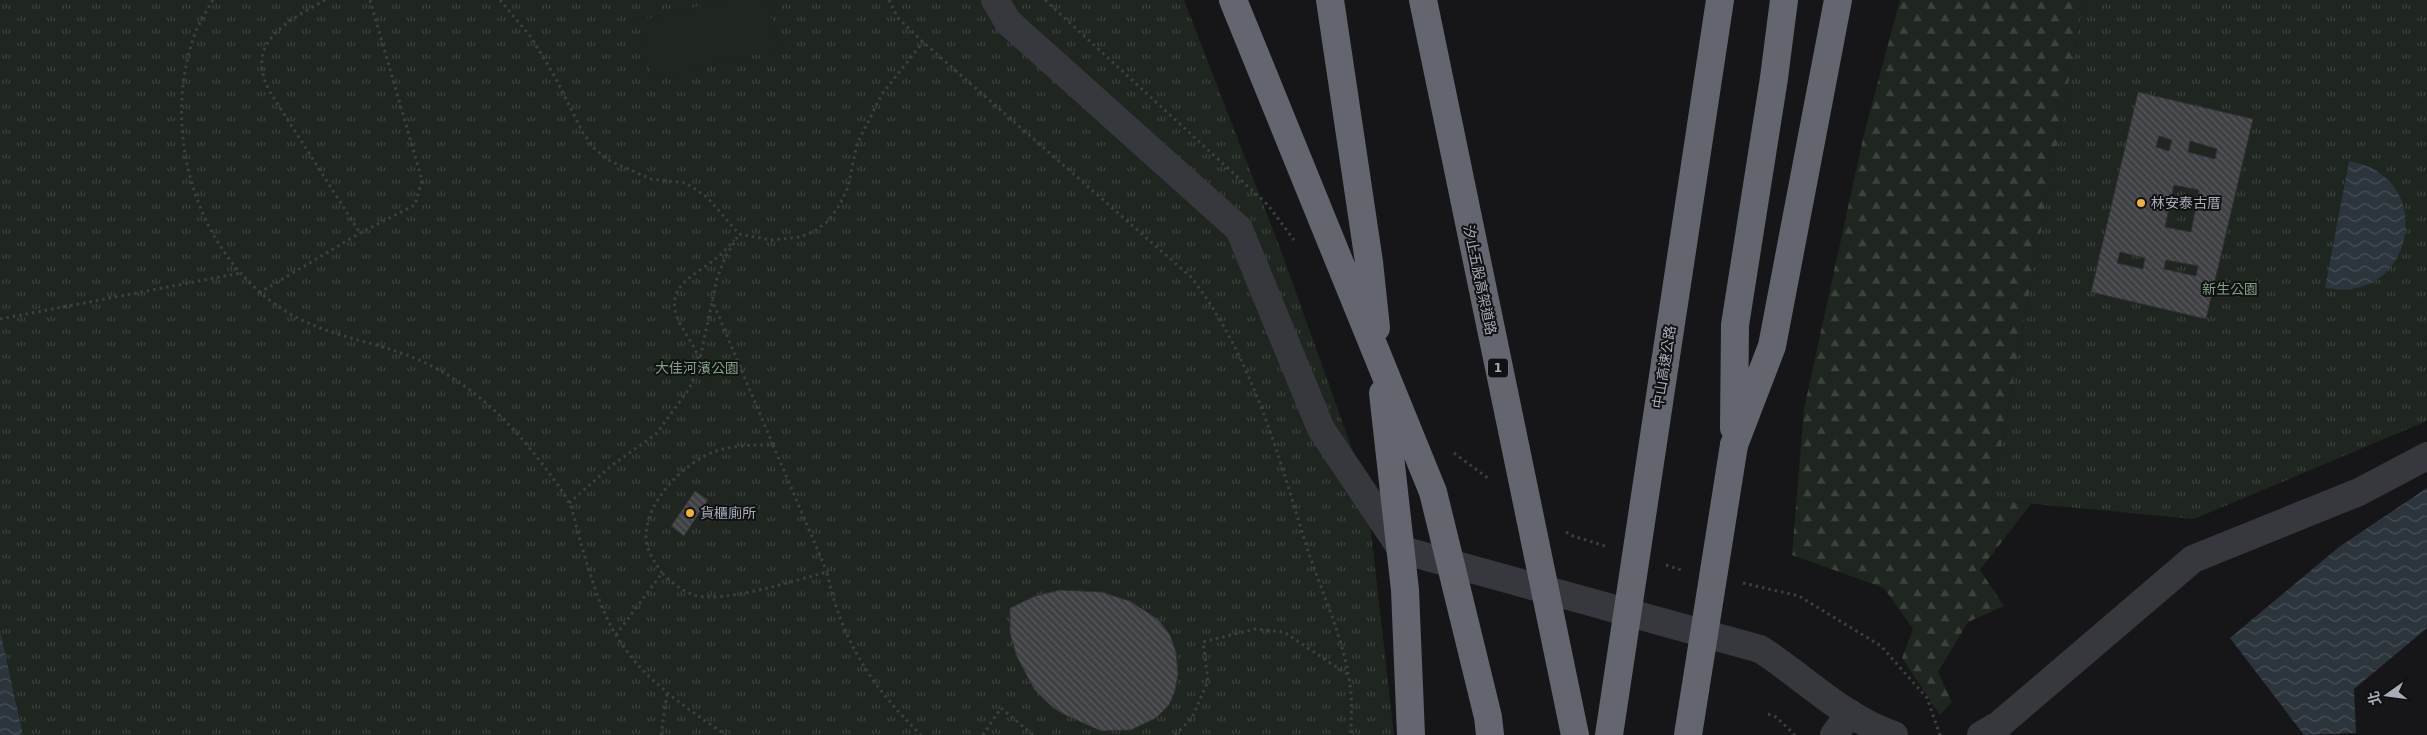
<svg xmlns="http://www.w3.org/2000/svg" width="2427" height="735" viewBox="0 0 2427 735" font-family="'DejaVu Sans','Noto Sans TC',sans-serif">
<defs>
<pattern id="forest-firs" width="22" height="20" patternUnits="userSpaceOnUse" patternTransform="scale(1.25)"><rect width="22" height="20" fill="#1e261f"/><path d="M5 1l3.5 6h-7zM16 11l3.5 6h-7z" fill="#3c433d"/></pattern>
<pattern id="park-tufts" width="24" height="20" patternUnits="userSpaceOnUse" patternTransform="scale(1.25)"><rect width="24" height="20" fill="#1e261f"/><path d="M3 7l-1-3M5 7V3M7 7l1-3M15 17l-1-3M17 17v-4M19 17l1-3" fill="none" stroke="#3c433d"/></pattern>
<pattern id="water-waves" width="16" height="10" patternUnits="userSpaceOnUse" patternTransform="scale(1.25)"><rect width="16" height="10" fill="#2c353c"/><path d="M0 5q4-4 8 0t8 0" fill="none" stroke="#485056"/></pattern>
<pattern id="building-back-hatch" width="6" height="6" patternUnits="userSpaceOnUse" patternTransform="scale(1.25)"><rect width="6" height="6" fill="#404145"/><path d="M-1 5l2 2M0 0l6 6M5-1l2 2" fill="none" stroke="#595a5e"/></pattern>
</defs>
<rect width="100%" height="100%" fill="#161618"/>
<!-- forest -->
<path fill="url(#forest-firs)" d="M1900 0H2084L1991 500 2031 504 1980 570 2004 606 1968 622 1938 672 1952 702 1940 715 1902 658 1913 629 1884 588 1792 555 1804 409 1864 134Z"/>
<!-- park -->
<path fill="url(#park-tufts)" d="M0 0H1184L1280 248 1366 488 1394 735H23L0 630Z
M2084 0H2427V421L2194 519 1991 500Z"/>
<!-- garden -->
<path fill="#1e261f" d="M723 0H767L779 49 652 79 638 21Z"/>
<!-- water -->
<path fill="url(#water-waves)" d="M2349 161C2361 164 2372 166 2381 174 2424 205 2408 278 2356 288 2345 291 2336 289 2325 288Z
M2427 488V628L2354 689 2356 733 2304 735 2230 638 2339 547Z
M0 630 23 735H0Z"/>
<!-- building -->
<path fill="url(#building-back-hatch)" stroke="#303034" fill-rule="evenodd" d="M2138 92 2253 119 2206 319 2091 292ZM2159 136 2172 140 2169 151 2156 147ZM2190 141 2217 149 2215 159 2188 152ZM2174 185 2199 190 2191 232 2165 227ZM2120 252 2145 258 2143 269 2117 263ZM2166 260 2198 266 2196 276 2164 269Z
M695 491 708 500 684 536 671 526Z
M1060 590 1101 592 1130 601 1159 620 1170 635 1176 652 1178 674 1175 691 1169 705 1156 718 1131 730 1101 731 1063 714 1051 706 1034 689 1016 655 1010 633V608L1035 596Z"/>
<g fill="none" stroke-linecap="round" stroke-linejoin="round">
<!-- path -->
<path stroke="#3d3f44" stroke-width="3" stroke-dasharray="2.5 4" stroke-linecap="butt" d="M213 0C207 10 201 20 196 31 156 136 201 274 306 322 336 336 370 342 401 353 448 369 489 401 522 439 534 453 562 488 569 503 574 513 576 526 579 537 589 570 598 605 616 635 642 679 685 707 726 735
M325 0C288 21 243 42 270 92L360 233
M500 0 531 37 555 77 583 133 594 148 608 160 651 179 686 183 707 197 739 234 771 240 800 237 815 231 828 221 839 206 848 187 857 144 882 94 923 42
M889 0 898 18 923 42 1191 277C1252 356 1278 454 1307 548 1323 596 1346 643 1351 693 1352 707 1351 721 1351 735
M1045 0 1268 205 1294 240
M259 293 360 233 415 205 422 180 370 0
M0 319 241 273
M699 359C694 343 681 330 676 314 667 285 697 274 715 259 722 254 728 247 734 240
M773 445 827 572
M1454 453 1489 479
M569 503 611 466 656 434 689 389 698 368 717 278 726 256 739 234
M1566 532 1573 536 1605 546
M1666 565 1681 570
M662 573C655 562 647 552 646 539 644 503 684 462 716 451 735 445 754 445 773 445L712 300
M1743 583 1799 596 1881 646 1927 698 1940 735
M616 635 662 573C671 582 682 591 694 595 723 604 796 580 827 572 841 640 872 687 921 735
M1768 714 1776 717 1795 735
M661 735 667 694
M983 735 1001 708 1033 735
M1175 735 1192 718 1208 681 1203 642 1255 629 1284 632 1347 674"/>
<!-- minor -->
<path stroke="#37383d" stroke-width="28" d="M995 0 1008 22 1239 229 1321 429 1402 550 1760 649C1804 677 1843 718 1894 735
M1834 735 1850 713
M1981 735 2000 724 2193 559 2359 492 2427 456"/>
<!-- highway -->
<path stroke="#63666e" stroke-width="28" d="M1665 363 1720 0
M1734 428 1735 325 1774 78 1784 0
M1734 445 1772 346 1838 0"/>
<!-- highway-bridge -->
<path stroke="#63666e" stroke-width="28" d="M1233 0 1433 492 1488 717 1490 735
M1330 0 1369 262 1376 328
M1423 0 1575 735
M1383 393 1405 590 1411 735
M1609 735 1665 363
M1688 735 1734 445"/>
</g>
<!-- markers -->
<g fill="#f2b134" stroke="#111113" stroke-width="2">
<circle cx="2141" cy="203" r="5"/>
<circle cx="690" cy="513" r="5"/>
</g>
<g text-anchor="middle" stroke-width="4" stroke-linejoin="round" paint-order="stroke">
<!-- shield labels -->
<rect fill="#111113" stroke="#7b7e86" stroke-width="1" x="1488" y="358.5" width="20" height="19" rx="4"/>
<g font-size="12" font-weight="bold" fill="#a8adb8">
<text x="1498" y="372">1</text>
</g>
<!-- poi labels -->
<g font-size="14" fill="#a8adb8" stroke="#111113" text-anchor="start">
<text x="2151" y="208">林安泰古厝</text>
<text x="700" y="518">貨櫃廁所</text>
</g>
<!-- street labels -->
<g font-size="14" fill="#a8adb8" stroke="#111113">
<text transform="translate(1480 280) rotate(78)" y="5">汐止五股高架道路</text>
<text transform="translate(1664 367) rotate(-81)" y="5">中山高速公路</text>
</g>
<!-- park labels -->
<g font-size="14" fill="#7fa381" stroke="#111113">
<text x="2230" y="294">新生公園</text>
<text x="697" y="373">大佳河濱公園</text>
</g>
</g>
<!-- north arrow -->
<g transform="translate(2387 695) rotate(256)" stroke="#111113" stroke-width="4" paint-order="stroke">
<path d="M0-4L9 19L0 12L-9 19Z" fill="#a8adb8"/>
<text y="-8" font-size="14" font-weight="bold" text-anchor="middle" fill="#a8adb8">北</text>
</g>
</svg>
